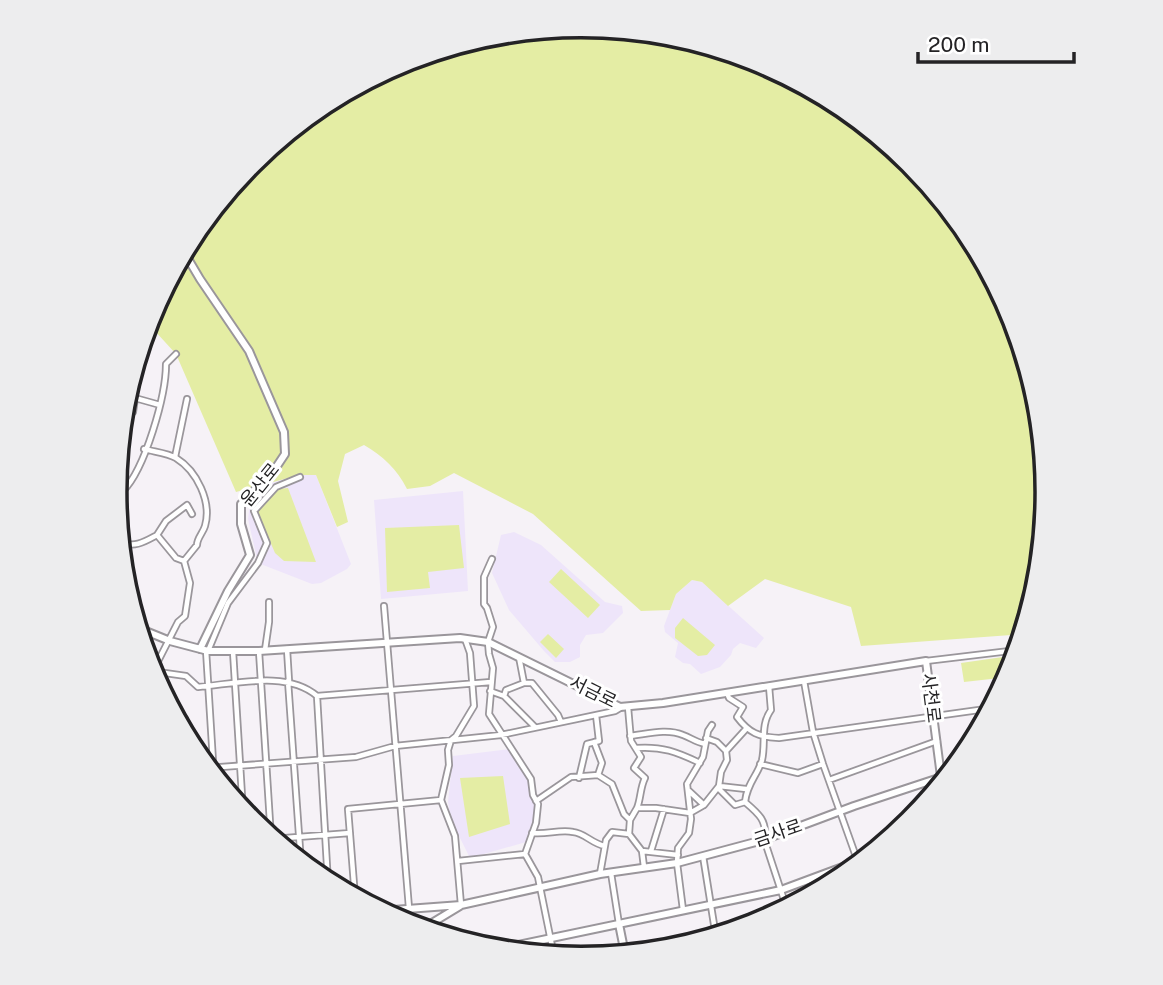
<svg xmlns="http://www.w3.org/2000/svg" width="1163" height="985" viewBox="0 0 1163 985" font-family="'Public Sans','Noto Sans KR',sans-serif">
<rect width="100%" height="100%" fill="#f6f2f7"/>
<!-- education -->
<path fill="#eee5fa" d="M299 475H316L351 564 347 569 321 583 312 584 258 563 248 519 250 504 261 486Z
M463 491 468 591 381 599 374 500Z
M514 532 541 545 605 602 622 606 623 613 603 633 586 635 580 645V657L570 662H555L544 651 509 610 492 573 501 535Z
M692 580 702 582 764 638 756 648 740 643 733 649 731 655 720 667 701 674 690 664 683 663 675 657 678 643 665 632 664 626 676 594Z
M510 749 529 781 536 809 526 842 470 858 451 820 448 802 453 756Z"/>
<!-- green -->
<path fill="#e4eda4" d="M581 26 673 35 760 62 841 105 911 163 969 234 1012 314 1039 402 1048 493 1039 584 1024 634 861 646 851 607 765 579 728 606 702 582 692 580 676 594 670 610 641 611 533 514 454 473 430 486 407 489C397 469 383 456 364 445L345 454 338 481 348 522 337 527 316 475H299L236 492 176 354 154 330 147 327 151 314 194 233 252 163 323 105 403 62 491 35Z
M288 488 316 562 284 561 275 553 257 511 277 489Z
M459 525 464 568 428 572 430 588 387 592 385 528Z
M561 569 600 605 588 618 549 582Z
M683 618 715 645 707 655 698 656 675 638V628Z
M548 634 564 649 556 658 540 642Z
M1017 655 1009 677 964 682 961 663Z
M503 776 510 824 469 837 460 778Z"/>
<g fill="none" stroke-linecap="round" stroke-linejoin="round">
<defs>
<path id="street" d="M123 412H133L135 398 160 405
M144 449C155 452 167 453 176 458 197 471 212 502 205 526 203 533 197 538 197 545L184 561
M175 457 187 399
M123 491C145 469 166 396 166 364L176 354
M118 520 124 512 120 449
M120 542C135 548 144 542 157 535
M492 559 484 577V604L487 608 493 627 488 642 489 654 493 668 489 714 531 779 533 795 538 804 536 823 525 854 538 877 554 956
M384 606 409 908
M287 649 289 681
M206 650 214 777
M265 650 269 622V602
M208 651 228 603 258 563 267 543 254 511 276 487 300 477
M233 651 243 812
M259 651 271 838
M519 657 524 683
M926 661 1018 650
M151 671 186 676 198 687C235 684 287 670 317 696L491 682
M153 671 178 622 185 616 190 583 184 561 176 558 157 535 166 521 187 505 192 514
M288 681 301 863
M804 681 813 732 823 764 859 865
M769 686 771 710C760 725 766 743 762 760 758 775 747 783 745 802 758 813 768 821 764 839L787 909
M490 691 504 696 535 727
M727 693 729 698 743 707 737 717C749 733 759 737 779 738L993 708
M317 696 328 883
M504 696 506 690 524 683H532L558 715 561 722
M628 707 631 741 641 757 634 768 645 778C640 788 641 798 637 808
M176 719H185L186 737
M630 736C647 734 667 728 683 735 691 738 696 742 705 744
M594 742 602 763 598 775
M636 748C662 746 677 752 700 763
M726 751 746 729
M760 764 798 773 823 764
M207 768 356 757 395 746 501 735 615 711 620 708
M579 778 587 744 599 741 596 715
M829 780 937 741
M719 786 746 789
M718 788 735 805 745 802
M689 791 704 805
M536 801 571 777 598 775 612 784 624 814 630 820 637 808H656L690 813 704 805 719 786 721 772 727 760 726 751 717 742 706 738
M630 820 629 834 642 851 644 867
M532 833C546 835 560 829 573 832 585 833 592 844 605 846
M272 839 350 833
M642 851 678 855
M651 851 664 809
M703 856 716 937
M458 861 525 854
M611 873 619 924
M600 874 606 840 612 832 629 834
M355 897 348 809 441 800
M461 905 455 836 441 800 449 765 448 750 451 740 456 736 474 706 470 653 465 639
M683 910 677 863 678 848 689 833 691 819 687 784 703 757 708 731 712 725"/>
<path id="secondary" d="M184 252 200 279 249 351 284 432 285 454 275 469 241 504V524L250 555 228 591 200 649
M138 628 170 641 208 651H259L460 638 488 642 620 707 663 703 926 661 942 784
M380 911 461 905 600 874 677 863 763 840 854 806 951 774
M619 924 625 954
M422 929 460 906
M494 950 781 890 867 858"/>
</defs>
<!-- street casing -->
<use href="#street" stroke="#9a969b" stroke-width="8"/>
<!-- secondary casing -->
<use href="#secondary" stroke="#9a969b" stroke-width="10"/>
<!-- street -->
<use href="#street" stroke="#fff" stroke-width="4.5"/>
<!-- secondary -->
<use href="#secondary" stroke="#fff" stroke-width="6"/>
</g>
<g text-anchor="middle" stroke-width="6" stroke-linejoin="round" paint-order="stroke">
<!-- street labels -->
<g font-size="18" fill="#242325" stroke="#fff">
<text transform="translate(260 485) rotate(-51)" y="6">윤산로</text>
<text transform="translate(593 692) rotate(26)" y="6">서금로</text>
<text transform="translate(931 698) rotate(83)" y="6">사천로</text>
<text transform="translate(778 833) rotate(-19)" y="6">금사로</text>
</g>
</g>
<!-- crop -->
<path d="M0 0H1163V985H0ZM127 492a454 454 0 1 1 908 0a454 454 0 1 1-908 0Z" fill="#ededee" fill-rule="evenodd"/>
<path fill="none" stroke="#242325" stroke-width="3.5" d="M127 492a454 454 0 1 1 908 0a454 454 0 1 1-908 0Z"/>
<!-- scale -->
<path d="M918 52v10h156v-10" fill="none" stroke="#242325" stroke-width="3.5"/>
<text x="928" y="52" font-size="21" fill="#242325" stroke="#ffffff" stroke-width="5" paint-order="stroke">200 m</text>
</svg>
